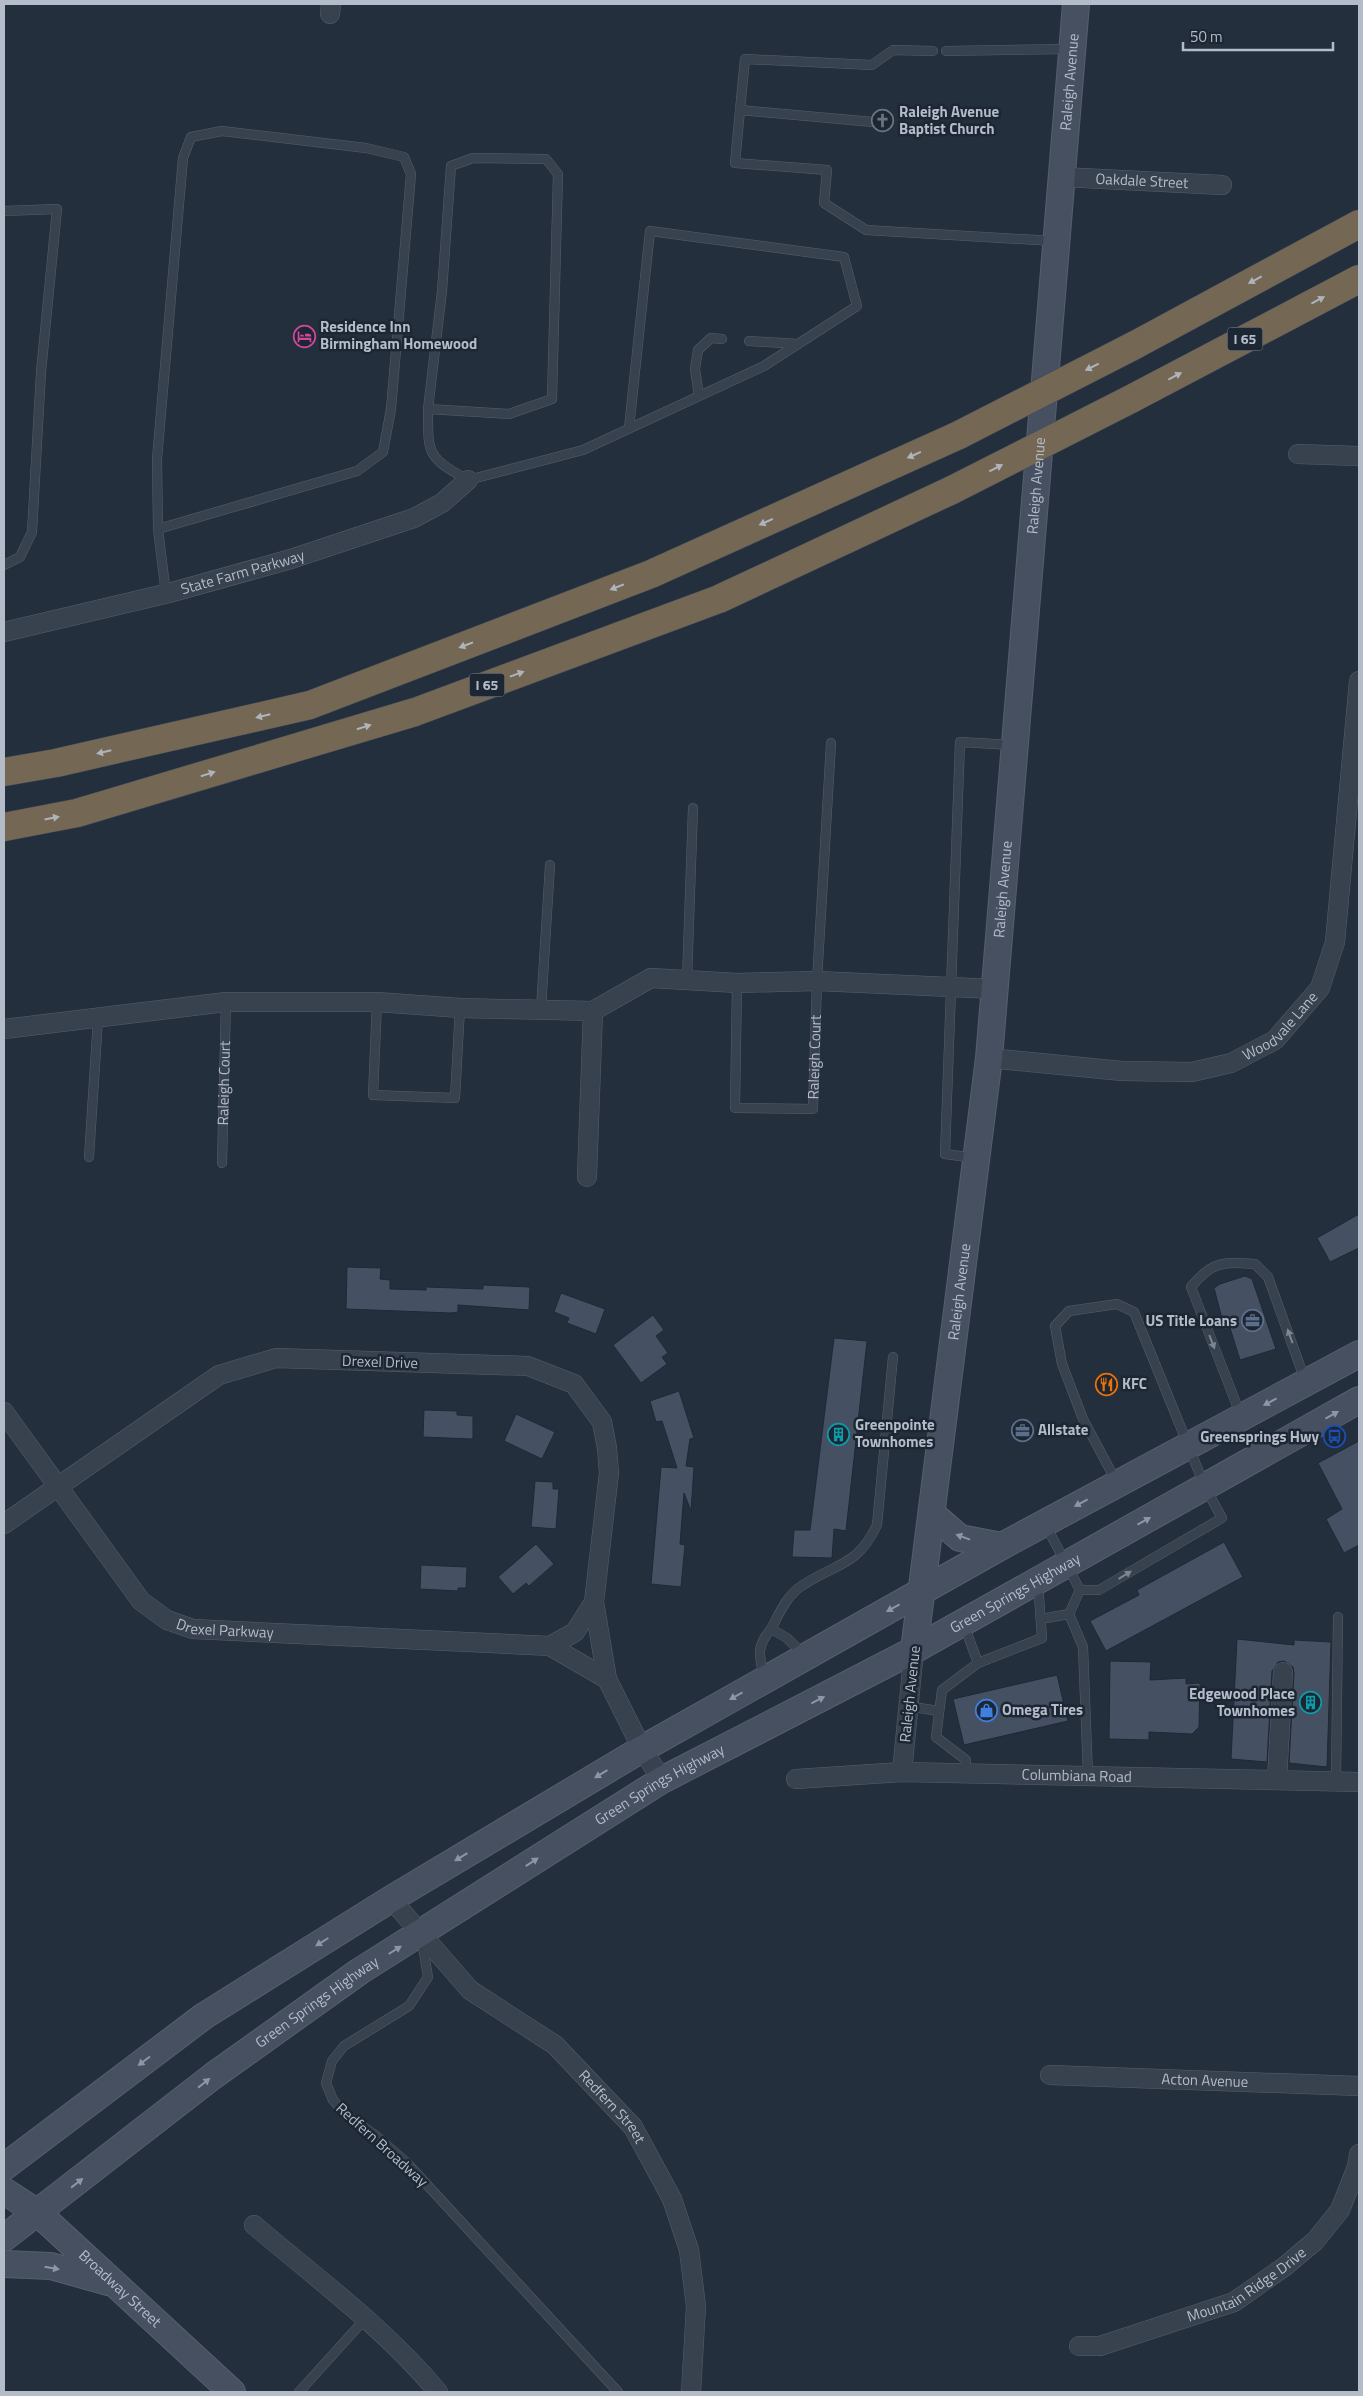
<svg xmlns="http://www.w3.org/2000/svg" width="1363" height="2396" viewBox="0 0 1363 2396" font-family="'Titillium Web',sans-serif">
<rect width="100%" height="100%" fill="#242f3e"/>
<!-- building -->
<path fill="#455162" stroke="#1f2835" d="M1359 1214V1248L1330 1262 1317 1238Z
M347 1267 381 1268 380 1279 390 1280V1289L426 1290V1287L483 1289V1285L530 1287 529 1310 458 1305V1312L451 1313 346 1309Z
M1245 1276 1252 1279 1276 1349 1240 1360 1230 1328 1225 1330 1214 1288 1220 1284Z
M561 1293 605 1309 596 1334 567 1323 569 1318 554 1312Z
M653 1315 664 1330 656 1336 668 1353 662 1357 667 1364 641 1383 613 1345Z
M834 1338 867 1341 846 1531 834 1529 832 1558 792 1557 794 1530H810Z
M679 1391 694 1438 690 1439 686 1466 694 1467 691 1511 684 1493 680 1544 685 1545 681 1587 651 1584 661 1467 677 1468 662 1421 656 1422 650 1401Z
M424 1410 457 1411V1415L473 1416V1439L423 1437Z
M516 1414 555 1432 542 1459 504 1441Z
M1359 1441V1545L1344 1553 1326 1519 1342 1509 1318 1463Z
M535 1481 553 1482V1489H559L556 1529 531 1527Z
M1224 1542 1243 1577 1106 1651 1090 1621 1139 1595 1137 1590Z
M536 1544 554 1564 529 1586 526 1583 513 1594 498 1577Z
M421 1565 467 1567 466 1588H458V1591L420 1589Z
M1237 1639 1294 1645V1640L1331 1642 1327 1767 1289 1763 1294 1673 1293 1667 1284 1661 1278 1662 1272 1671 1267 1762 1231 1759Z
M1110 1661 1151 1662 1150 1680 1186 1678V1684L1200 1683 1199 1727 1192 1734 1149 1732V1740L1109 1739Z
M1057 1675 1068 1721 964 1745 953 1699Z"/>
<g fill="none" stroke-linecap="round" stroke-linejoin="round">
<defs>
<g id="lane">
<path d="M946 51 1069 49"/>
<path d="M740 110 745 59 872 65 893 50 933 51"/>
<path d="M873 122 740 110 735 163 827 170 824 203 866 230 1054 241"/>
<path d="M4 211 57 209 41 372 32 532 20 557 4 565"/>
<path d="M749 341 798 344"/>
<path d="M699 396 695 369 698 350 711 338 722 339"/>
<path d="M428 409 442 291 451 166 473 158 546 159 558 174 552 399 509 414 428 409C428 455 427 457 468 480L583 450 764 366 857 306 844 257 650 231 629 428"/>
<path d="M158 529 357 471 383 452 391 409 411 174 404 157 366 148 222 131 191 137 183 158 157 459 158 529 166 594"/>
<path d="M687 979 693 808"/>
<path id="s1" d="M737 983 735 1108 813 1109 817 981 831 743"/>
<path d="M377 1002 373 1095 455 1098 460 1008"/>
<path d="M541 1009 550 865"/>
<path d="M89 1157 98 1019"/>
<path d="M975 1158 945 1154 960 742 1012 745"/>
<path id="s2" d="M222 1163 226 1002"/>
<path d="M1241 1416 1191 1287C1212 1261 1223 1262 1255 1264L1268 1277 1305 1380"/>
<path d="M1080 1590H1099L1222 1518 1205 1487 1134 1312 1117 1304 1069 1311 1055 1326 1062 1364 1083 1419 1116 1481"/>
<path d="M1069 1614 1083 1647 1088 1776"/>
<path d="M1041 1619 1069 1614 1080 1590 1045 1524"/>
<path d="M964 1625 978 1663 1042 1638 1038 1583"/>
<path d="M771 1629C779 1614 786 1597 800 1587 834 1563 857 1568 877 1525L893 1357"/>
<path d="M764 1677C759 1655 756 1647 771 1629L787 1638 804 1655"/>
<path d="M908 1706 938 1711"/>
<path d="M966 1773V1760L936 1737 942 1690 978 1663"/>
<path d="M1336 1781 1338 1617"/>
<path d="M422 1941 428 1977 409 2006 344 2046 332 2061 326 2083 333 2100 345 2114 375 2135 407 2163 618 2392"/>
<path d="M299 2392 365 2319"/>
</g>
<g id="street">
<path d="M330 14 331 4"/>
<path id="s3" d="M1062 177 1222 185"/>
<path d="M1298 454 1359 456"/>
<path id="s4" d="M4 632 169 593 291 559 414 518 442 503 468 480"/>
<path d="M4 1029 226 1002H377L460 1008 593 1011"/>
<path id="s5" d="M989 1058 1122 1071 1192 1072 1231 1063 1275 1040 1320 988 1335 942 1359 681"/>
<path d="M587 1177 593 1011 651 978 737 983 817 981 995 989"/>
<path id="s6" d="M4 1412 141 1601 167 1620 193 1629 550 1646 575 1632 594 1602 609 1473 607 1448 602 1422 574 1384 528 1366 276 1358 219 1375 4 1524"/>
<path d="M594 1602 607 1679"/>
<path d="M550 1646 607 1679 642 1749 662 1780"/>
<path d="M902 1772 914 1650"/>
<path id="s7" d="M796 1779 902 1772 1359 1782"/>
<path d="M1277 1780 1283 1672"/>
<path id="s8" d="M391 1899 470 1990 555 2045 633 2127 672 2199 689 2250 696 2306 691 2392"/>
<path id="s9" d="M1050 2075 1359 2086"/>
<path d="M254 2225C316 2278 386 2329 438 2392"/>
<path id="s10" d="M1079 2346H1100L1234 2302 1284 2267 1315 2241 1340 2210 1357 2167 1359 2154"/>
</g>
<g id="secondary">
<path d="M932 1514 960 1538 1002 1546"/>
<path id="s11" d="M914 1650 989 1058 1076 4"/>
<path d="M4 2167 204 2016 391 1899 642 1749 1002 1546 1359 1354"/>
<path id="s12" d="M4 2191 38 2213 232 2392"/>
<path id="s13" d="M4 2238 213 2076 360 1971 662 1780 914 1650 1359 1400"/>
<path d="M4 2264 51 2266 108 2282"/>
</g>
<path id="highway" d="M1135 345 1359 224
M1131 399 1359 279
M4 772 56 763 310 705 651 574 959 435
M4 827 77 813 415 712 719 599 952 490"/>
</defs>
<!-- lane casing -->
<use href="#lane" stroke="#565f6c" stroke-width="10"/>
<!-- street casing -->
<use href="#street" stroke="#565f6c" stroke-width="20"/>
<!-- secondary casing -->
<use href="#secondary" stroke="#565f6c" stroke-width="28"/>
<!-- highway casing -->
<use href="#highway" stroke="#434c59" stroke-width="29"/>
<!-- lane -->
<use href="#lane" stroke="#38414e" stroke-width="9"/>
<!-- street -->
<use href="#street" stroke="#38414e" stroke-width="19"/>
<!-- secondary -->
<use href="#secondary" stroke="#465061" stroke-width="26"/>
<!-- highway -->
<use href="#highway" stroke="#746855" stroke-width="28"/>
<defs>
<path id="highway-bridge" d="M959 435 1135 345
M952 490 1131 399"/>
</defs>
<!-- highway-bridge casing -->
<use href="#highway-bridge" stroke="#434c59" stroke-width="29" stroke-linecap="butt"/>
<!-- highway-bridge -->
<use href="#highway-bridge" stroke="#746855" stroke-width="28"/>
</g>
<!-- one-way arrows -->
<defs><path id="oneway-solid" d="M-6-.8H1V-3.2L6.5 0L1 3.2V.8H-6Z" transform="scale(1.25)"/></defs>
<g fill="#aeb4bd">
<use href="#oneway-solid" transform="translate(1255 280) rotate(152)"/>
<use href="#oneway-solid" transform="translate(1318 300) rotate(-28)"/>
<use href="#oneway-solid" transform="translate(1092 367) rotate(153)"/>
<use href="#oneway-solid" transform="translate(1175 376) rotate(-28)"/>
<use href="#oneway-solid" transform="translate(914 455) rotate(156)"/>
<use href="#oneway-solid" transform="translate(996 468) rotate(-27)"/>
<use href="#oneway-solid" transform="translate(766 522) rotate(156)"/>
<use href="#oneway-solid" transform="translate(617 587) rotate(159)"/>
<use href="#oneway-solid" transform="translate(466 645) rotate(159)"/>
<use href="#oneway-solid" transform="translate(517 674) rotate(-20)"/>
<use href="#oneway-solid" transform="translate(263 716) rotate(167)"/>
<use href="#oneway-solid" transform="translate(364 727) rotate(-17)"/>
<use href="#oneway-solid" transform="translate(104 752) rotate(167)"/>
<use href="#oneway-solid" transform="translate(208 774) rotate(-17)"/>
<use href="#oneway-solid" transform="translate(52 818) rotate(-11)"/>
</g>
<g fill="#7c8592">
<use href="#oneway-solid" transform="translate(1290 1336) rotate(-110)"/>
<use href="#oneway-solid" transform="translate(1212 1342) rotate(69)"/>
<use href="#oneway-solid" transform="translate(1125 1575) rotate(-31)"/>
</g>
<g fill="#8e96a5">
<use href="#oneway-solid" transform="translate(1270 1402) rotate(152)"/>
<use href="#oneway-solid" transform="translate(1332 1415) rotate(-29)"/>
<use href="#oneway-solid" transform="translate(1081 1503) rotate(152)"/>
<use href="#oneway-solid" transform="translate(1144 1521) rotate(-29)"/>
<use href="#oneway-solid" transform="translate(963 1537) rotate(-160)"/>
<use href="#oneway-solid" transform="translate(893 1608) rotate(151)"/>
<use href="#oneway-solid" transform="translate(736 1696) rotate(151)"/>
<use href="#oneway-solid" transform="translate(818 1700) rotate(-27)"/>
<use href="#oneway-solid" transform="translate(601 1774) rotate(149)"/>
<use href="#oneway-solid" transform="translate(461 1857) rotate(149)"/>
<use href="#oneway-solid" transform="translate(532 1862) rotate(-33)"/>
<use href="#oneway-solid" transform="translate(322 1942) rotate(148)"/>
<use href="#oneway-solid" transform="translate(395 1950) rotate(-32)"/>
<use href="#oneway-solid" transform="translate(144 2061) rotate(143)"/>
<use href="#oneway-solid" transform="translate(204 2083) rotate(-38)"/>
<use href="#oneway-solid" transform="translate(77 2183) rotate(-38)"/>
<use href="#oneway-solid" transform="translate(52 2268) rotate(10)"/>
</g>
<!-- icons -->
<defs>
<symbol id="church-ring" viewBox="-11 -11 22 22"><circle r="9.5" fill="#1d2633" stroke="#6b7280" stroke-width="1.5"/><path d="M-1.2-6h2.4v3.5h3.3v2.4h-3.3V6h-2.4V-.1h-3.3v-2.4h3.3Z" fill="#6b7280"/></symbol>
<symbol id="hotel-ring" viewBox="-11 -11 22 22"><circle r="9.5" fill="#1d2633" stroke="#d1479c" stroke-width="1.5"/><path d="M-6-4.5h1.5V1H6V5H4.5V3h-9V5H-6ZM-4 0a1.8 1.8 0 1 1 3.6 0ZM.5 0V-2.5h3Q6-2.5 6 0Z" fill="#d1479c"/></symbol>
<symbol id="office-ring" viewBox="-11 -11 22 22"><circle r="9.5" fill="#1d2633" stroke="#5c6f8a" stroke-width="1.5"/><path d="M-6-3h4V-5.5h4V-3h4V5H-6ZM-1-4.5V-3h2v-1.5ZM-6 0V1H6V0Z" fill="#5c6f8a"/></symbol>
<symbol id="restaurant-ring" viewBox="-11 -11 22 22"><circle r="9.5" fill="#1d2633" stroke="#e8710a" stroke-width="1.5"/><path d="M-5-6h1v4h1v-4h1v4h1v-4h1v5L-1.5 .5V6h-2V.5L-5-1ZM5-6V6H3V1.5H1.5Q1.5-4 5-6Z" fill="#e8710a"/></symbol>
<symbol id="building-ring" viewBox="-11 -11 22 22"><circle r="9.5" fill="#1d2633" stroke="#0f9aa8" stroke-width="1.5"/><path d="M-4-6H4V6H1V3H-1V6H-4ZM-2.5-4.3h1.7v1.8h-1.7ZM.8-4.3h1.7v1.8H.8ZM-2.5-1h1.7V.8h-1.7ZM.8-1h1.7V.8H.8Z" fill="#0f9aa8"/></symbol>
<symbol id="bus-ring" viewBox="-11 -11 22 22"><circle r="9.5" fill="#1d2633" stroke="#1a4fb4" stroke-width="1.5"/><path d="M-5-6H5V4H4V6H2V4H-2V6H-4V4H-5ZM-3.5-4V0h7V-4ZM-3.5 1.2v1.5H-2V1.2ZM2 1.2v1.5H3.5V1.2Z" fill="#1a4fb4"/></symbol>
<symbol id="shop-ring" viewBox="-11 -11 22 22"><circle r="9.5" fill="#1d2633" stroke="#3f7fe0" stroke-width="1.5"/><path d="M-5-2.5h2.3a2.7 3.5 0 0 1 5.4 0H5L5.5 6h-11ZM-1.5-2.5h3a1.5 2.3 0 0 0-3 0Z" fill="#3f7fe0"/></symbol>
</defs>
<g fill-rule="evenodd">
<use href="#church-ring" x="870" y="108" width="25" height="25"/>
<use href="#hotel-ring" x="292" y="324" width="25" height="25"/>
<use href="#office-ring" x="1240" y="1308" width="25" height="25"/>
<use href="#restaurant-ring" x="1094" y="1372" width="25" height="25"/>
<use href="#office-ring" x="1010" y="1418" width="25" height="25"/>
<use href="#building-ring" x="826" y="1422" width="25" height="25"/>
<use href="#bus-ring" x="1322" y="1424" width="25" height="25"/>
<use href="#building-ring" x="1298" y="1690" width="25" height="25"/>
<use href="#shop-ring" x="974" y="1698" width="25" height="25"/>
</g>
<g text-anchor="middle" stroke-width="5" stroke-linejoin="round" paint-order="stroke">
<!-- shield labels -->
<g fill="#1d2633" stroke="#878f9c" stroke-width="1">
<rect x="1227.5" y="327.5" width="35" height="23" rx="4"/>
<rect x="469.5" y="673.5" width="35" height="23" rx="4"/>
</g>
<g font-size="14" font-weight="bold" fill="#b4bcc9">
<text x="1245" y="344">I 65</text>
<text x="487" y="690">I 65</text>
</g>
<!-- street labels -->
<g font-size="15" fill="#b4bcc9" stroke="#1d2633">
<text dy="5" stroke="none"><textPath href="#s11" startOffset="1576">Raleigh Avenue</textPath></text>
<text dy="5" stroke="none"><textPath href="#s3" startOffset="80">Oakdale Street</textPath></text>
<text dy="5" stroke="none"><textPath href="#s11" startOffset="1171">Raleigh Avenue</textPath></text>
<text dy="5" stroke="none"><textPath href="#s4" startOffset="246">State Farm Parkway</textPath></text>
<text dy="5" stroke="none"><textPath href="#s11" startOffset="766">Raleigh Avenue</textPath></text>
<text dy="5" stroke="none"><textPath href="#s5" startOffset="306">Woodvale Lane</textPath></text>
<text dy="5" stroke="none"><textPath href="#s1" startOffset="255">Raleigh Court</textPath></text>
<text dy="5" stroke="none"><textPath href="#s2" startOffset="80">Raleigh Court</textPath></text>
<text dy="5" stroke="none"><textPath href="#s11" startOffset="361">Raleigh Avenue</textPath></text>
<text transform="translate(380 1362) rotate(2)" y="5">Drexel Drive</text>
<text dy="5" stroke="none"><textPath href="#s13" startOffset="1202">Green Springs Highway</textPath></text>
<text dy="5" stroke="none"><textPath href="#s6" startOffset="325">Drexel Parkway</textPath></text>
<text transform="translate(910 1694) rotate(-84)" y="5">Raleigh Avenue</text>
<text dy="5" stroke="none"><textPath href="#s7" startOffset="281">Columbiana Road</textPath></text>
<text dy="5" stroke="none"><textPath href="#s13" startOffset="798">Green Springs Highway</textPath></text>
<text dy="5" stroke="none"><textPath href="#s13" startOffset="392">Green Springs Highway</textPath></text>
<text dy="5" stroke="none"><textPath href="#s9" startOffset="155">Acton Avenue</textPath></text>
<text dy="5" stroke="none"><textPath href="#s8" startOffset="306">Redfern Street</textPath></text>
<text transform="translate(382 2145) rotate(42)" y="5">Redfern Broadway</text>
<text dy="5" stroke="none"><textPath href="#s10" startOffset="181">Mountain Ridge Drive</textPath></text>
<text dy="5" stroke="none"><textPath href="#s12" startOffset="152">Broadway Street</textPath></text>
</g>
<!-- poi labels -->
<g font-size="15" font-weight="bold" fill="#b4bcc9" stroke="#1d2633" text-anchor="start">
<text x="899" y="117">Raleigh Avenue<tspan x="899" dy="17">Baptist Church</tspan></text>
<text x="320" y="332">Residence Inn<tspan x="320" dy="17">Birmingham Homewood</tspan></text>
<text x="1237" y="1326" text-anchor="end">US Title Loans</text>
<text x="1122" y="1389">KFC</text>
<text x="855" y="1430">Greenpointe<tspan x="855" dy="17">Townhomes</tspan></text>
<text x="1038" y="1435">Allstate</text>
<text x="1319" y="1442" text-anchor="end">Greensprings Hwy</text>
<text x="1295" y="1699" text-anchor="end">Edgewood Place<tspan x="1295" dy="17">Townhomes</tspan></text>
<text x="1002" y="1715">Omega Tires</text>
</g>
</g>
<!-- border -->
<rect width="1363" height="2396" fill="none" stroke="#b4bcc9" stroke-width="10"/>
<!-- scale -->
<path d="M1183 42v8h150v-8" fill="none" stroke="#b4bcc9" stroke-width="2.5"/>
<text x="1190" y="42" font-size="15" fill="#b4bcc9" stroke="#1d2633" stroke-width="4" paint-order="stroke">50 m</text>
</svg>
